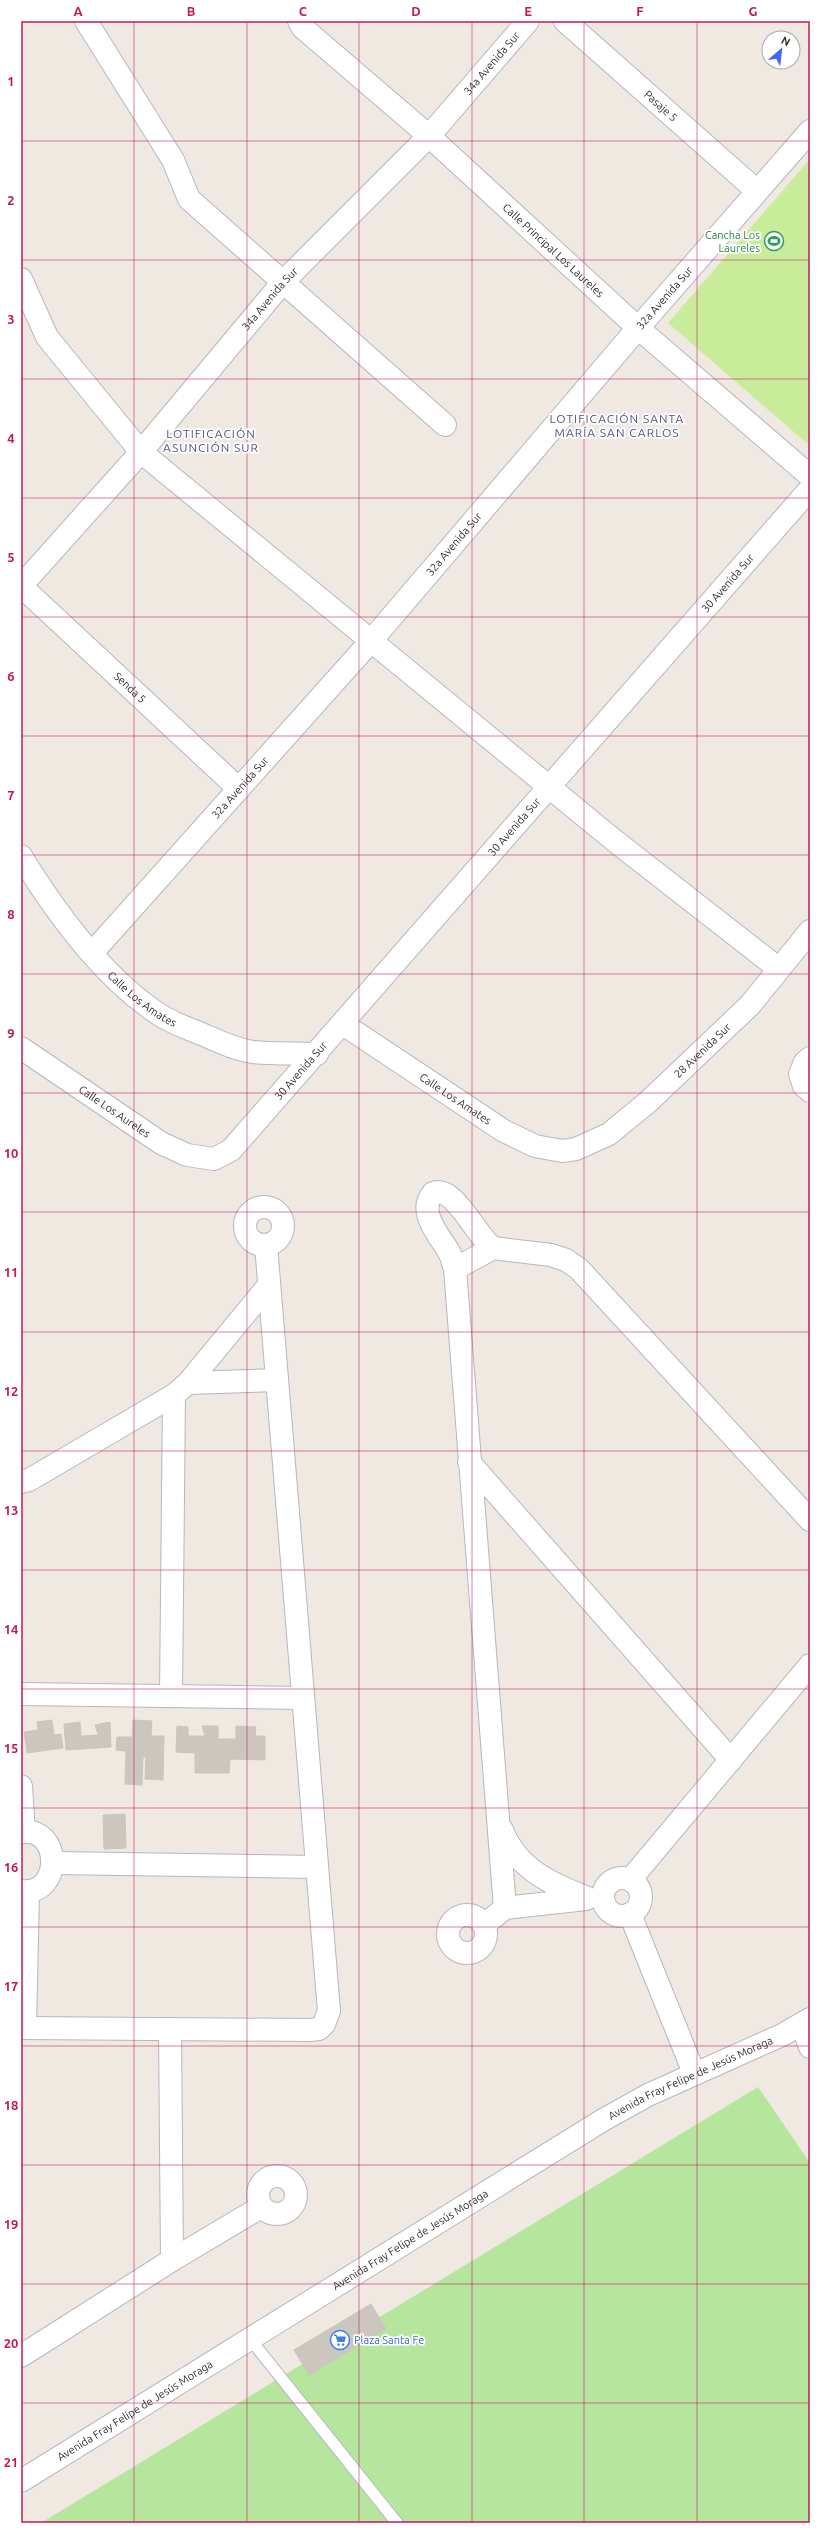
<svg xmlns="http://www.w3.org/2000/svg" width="831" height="2544" viewBox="0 0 831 2544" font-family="Ubuntu,sans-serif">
<rect width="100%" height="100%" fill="#efe9e1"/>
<!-- green -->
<path fill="#b6e59e" d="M758 2087 810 2163V2523H41Z"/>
<!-- pitch -->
<path fill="#c9ec9a" d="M810 159V446L668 323Z"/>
<!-- building -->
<path fill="#cbc7bf" stroke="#cbc5ba" d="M52 1720 54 1735 61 1734 63 1748 27 1753 24 1732 38 1730 37 1722Z
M133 1720 152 1721 151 1736H164L163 1780 145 1779 146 1757H143L142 1785 125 1784 126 1751 116 1750 117 1737H132Z
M80 1722 81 1736 98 1735 95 1725 110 1722 111 1747 66 1750 64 1724Z
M177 1726 188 1727V1736H205L202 1726H218V1739H236V1726L256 1727 255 1736H265V1760L230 1759 229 1773H195V1753L176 1752Z
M125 1814 126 1848 104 1849 103 1815Z
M371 2304 386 2329 309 2375 294 2350Z"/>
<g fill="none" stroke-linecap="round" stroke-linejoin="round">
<defs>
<path id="service" d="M250 2339 397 2523"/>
<g id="minor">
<path d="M86 21 173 160 189 199 445 425"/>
<path id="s1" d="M299 21 303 28 429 136 638 328 810 476"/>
<path id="s2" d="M565 21 757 191"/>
<path d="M21 279 47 337 141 452 615 841 779 969"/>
<path id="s3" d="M21 586 141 452 283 282 429 136 528 21"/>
<path id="s4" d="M21 586 239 789"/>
<path id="s5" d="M21 856C56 913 103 978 160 1015 174 1024 190 1029 204 1035 220 1042 237 1050 253 1052 274 1054 296 1053 317 1054"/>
<path id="s6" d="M92 953 371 641 638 328 810 131"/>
<path id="s7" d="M343 1024 504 1131 535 1146 562 1151 576 1149 609 1134 648 1102 750 1005 810 931"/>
<path id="s8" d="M21 1048 161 1143 187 1155 214 1159 231 1150 810 489"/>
<path d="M810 1058 805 1062 800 1074 804 1086 810 1091"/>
<circle cx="264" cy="1226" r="19"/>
<path d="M455 1269C453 1264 452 1257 449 1252 439 1235 417 1212 433 1193 454 1184 476 1236 493 1248"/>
<path d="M188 1383 277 1380"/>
<path d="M469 1462 731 1760"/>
<path d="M21 1482 29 1480 174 1395 188 1383 269 1285"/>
<path d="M21 1694 303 1698"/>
<path d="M171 1696 174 1395"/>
<path d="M21 1786 24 1832"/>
<path d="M502 1830C517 1869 551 1884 588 1898"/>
<path d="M21 1832C62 1826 63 1896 21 1891"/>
<path d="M54 1863 317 1867"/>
<circle cx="622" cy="1897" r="19"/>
<path d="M630 1880 810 1665"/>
<path d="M505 1908 455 1269 493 1248 551 1255 566 1260 579 1269 810 1520"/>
<path d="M630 1914 694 2073"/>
<circle cx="467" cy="1934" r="19"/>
<path d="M484 1925 505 1908 586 1899"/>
<path d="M802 2024 810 2047"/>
<path d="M21 2028 310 2030 319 2029 324 2024 329 2011 266 1245"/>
<path d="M25 2028 28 1892"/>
<path d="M170 2029 172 2260"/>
<circle cx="277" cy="2195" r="19"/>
<path d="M21 2356 172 2260 261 2207"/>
</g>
<g id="tertiary">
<path id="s9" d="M21 2481 603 2120 648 2095 782 2035 810 2019"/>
</g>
</defs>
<!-- service casing -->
<use href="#service" stroke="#b4b7c1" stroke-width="13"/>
<!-- minor casing -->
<use href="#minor" stroke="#b4b7c1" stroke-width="24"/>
<!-- tertiary casing -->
<use href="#tertiary" stroke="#b4b7c1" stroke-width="24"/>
<!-- service -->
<use href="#service" stroke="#fff" stroke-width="11"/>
<!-- minor -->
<use href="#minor" stroke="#fff" stroke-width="22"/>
<!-- tertiary -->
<use href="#tertiary" stroke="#fff" stroke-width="22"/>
</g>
<!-- grid -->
<path fill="none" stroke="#c2185b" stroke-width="1" stroke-opacity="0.55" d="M134 21V2523M247 21V2523M359 21V2523M472 21V2523M584 21V2523M697 21V2523M21 141H810M21 260H810M21 379H810M21 498H810M21 617H810M21 736H810M21 855H810M21 974H810M21 1093H810M21 1212H810M21 1332H810M21 1451H810M21 1570H810M21 1689H810M21 1808H810M21 1927H810M21 2046H810M21 2165H810M21 2284H810M21 2403H810"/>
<!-- icons -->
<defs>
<symbol id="stadium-ring" viewBox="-11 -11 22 22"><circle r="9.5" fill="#fff" stroke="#2e9e5b" stroke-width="1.5"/><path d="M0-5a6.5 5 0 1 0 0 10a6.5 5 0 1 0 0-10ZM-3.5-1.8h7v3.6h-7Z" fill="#2e9e5b"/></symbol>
<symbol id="supermarket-ring" viewBox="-11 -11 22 22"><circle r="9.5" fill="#fff" stroke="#3f7fe0" stroke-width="1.5"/><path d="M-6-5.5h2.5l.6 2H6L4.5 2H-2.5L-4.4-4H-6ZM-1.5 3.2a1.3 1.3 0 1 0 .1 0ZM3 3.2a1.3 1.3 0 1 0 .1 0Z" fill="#3f7fe0"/></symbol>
</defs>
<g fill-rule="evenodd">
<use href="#stadium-ring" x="763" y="230" width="22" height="22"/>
<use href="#supermarket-ring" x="329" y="2329" width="22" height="22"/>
</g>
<g text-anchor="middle" stroke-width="3.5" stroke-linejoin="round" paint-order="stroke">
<!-- street labels -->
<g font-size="11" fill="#2e2e2e" stroke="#fff">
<text dy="4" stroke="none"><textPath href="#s3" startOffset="704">34a Avenida Sur</textPath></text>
<text dy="4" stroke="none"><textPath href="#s2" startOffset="128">Pasaje 5</textPath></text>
<text dy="4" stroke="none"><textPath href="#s1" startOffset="343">Calle Principal Los Laureles</textPath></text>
<text dy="4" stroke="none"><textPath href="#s6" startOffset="870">32a Avenida Sur</textPath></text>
<text dy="4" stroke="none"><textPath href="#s3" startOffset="380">34a Avenida Sur</textPath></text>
<text dy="4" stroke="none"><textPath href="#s6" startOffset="546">32a Avenida Sur</textPath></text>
<text dy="4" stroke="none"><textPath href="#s8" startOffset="998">30 Avenida Sur</textPath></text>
<text dy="4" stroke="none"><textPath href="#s4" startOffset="149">Senda 5</textPath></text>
<text dy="4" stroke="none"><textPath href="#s6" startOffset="222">32a Avenida Sur</textPath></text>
<text dy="4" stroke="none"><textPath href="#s8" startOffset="674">30 Avenida Sur</textPath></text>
<text dy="4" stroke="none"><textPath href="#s5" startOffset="189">Calle Los Amates</textPath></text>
<text dy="4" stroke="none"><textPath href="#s7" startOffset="431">28 Avenida Sur</textPath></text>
<text dy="4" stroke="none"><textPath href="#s8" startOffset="350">30 Avenida Sur</textPath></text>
<text dy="4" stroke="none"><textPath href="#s7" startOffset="135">Calle Los Amates</textPath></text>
<text dy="4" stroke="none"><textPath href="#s8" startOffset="113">Calle Los Aureles</textPath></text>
<text dy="4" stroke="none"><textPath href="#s9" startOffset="782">Avenida Fray Felipe de Jesús Moraga</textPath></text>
<text dy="4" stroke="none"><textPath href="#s9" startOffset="458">Avenida Fray Felipe de Jesús Moraga</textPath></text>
<text dy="4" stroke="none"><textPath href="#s9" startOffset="134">Avenida Fray Felipe de Jesús Moraga</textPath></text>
</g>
<!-- leisure labels -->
<g font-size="11" fill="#27864d" stroke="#fff" text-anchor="end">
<text x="760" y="239">Cancha Los<tspan x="760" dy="13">Laureles</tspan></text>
</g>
<!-- shop labels -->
<g font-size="11" fill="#366cbe" stroke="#fff" text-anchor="start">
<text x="354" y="2344">Plaza Santa Fe</text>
</g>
<!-- neighbourhood labels -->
<g font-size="12" letter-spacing="1" fill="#4d5680" stroke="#fff">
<text x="617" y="423">LOTIFICACIÓN SANTA<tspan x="617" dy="14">MARÍA SAN CARLOS</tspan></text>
<text x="211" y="438">LOTIFICACIÓN<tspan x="211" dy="14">ASUNCIÓN SUR</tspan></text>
</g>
</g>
<!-- border -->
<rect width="831" height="2544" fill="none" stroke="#ffffff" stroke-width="44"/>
<!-- north arrow -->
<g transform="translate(781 50) rotate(28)"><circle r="19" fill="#ffffff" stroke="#ababab"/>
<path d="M0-3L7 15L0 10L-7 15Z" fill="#4264fb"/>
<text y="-6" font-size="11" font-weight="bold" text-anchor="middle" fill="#2e2e2e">N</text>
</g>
<rect x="22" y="22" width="787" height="2500" fill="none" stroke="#c2185b" stroke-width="1.5"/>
<g font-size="13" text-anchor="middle" font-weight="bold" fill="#c2185b">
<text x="78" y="16">A</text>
<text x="191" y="16">B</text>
<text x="303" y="16">C</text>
<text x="416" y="16">D</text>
<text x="528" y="16">E</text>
<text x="640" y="16">F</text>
<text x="753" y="16">G</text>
<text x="11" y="86">1</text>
<text x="11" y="205">2</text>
<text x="11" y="324">3</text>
<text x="11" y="443">4</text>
<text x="11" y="562">5</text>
<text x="11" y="681">6</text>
<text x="11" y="800">7</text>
<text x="11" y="919">8</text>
<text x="11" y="1038">9</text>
<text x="11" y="1158">10</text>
<text x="11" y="1277">11</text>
<text x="11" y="1396">12</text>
<text x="11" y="1515">13</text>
<text x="11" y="1634">14</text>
<text x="11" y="1753">15</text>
<text x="11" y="1872">16</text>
<text x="11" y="1991">17</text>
<text x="11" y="2110">18</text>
<text x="11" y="2229">19</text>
<text x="11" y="2348">20</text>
<text x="11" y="2467">21</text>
</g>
</svg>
